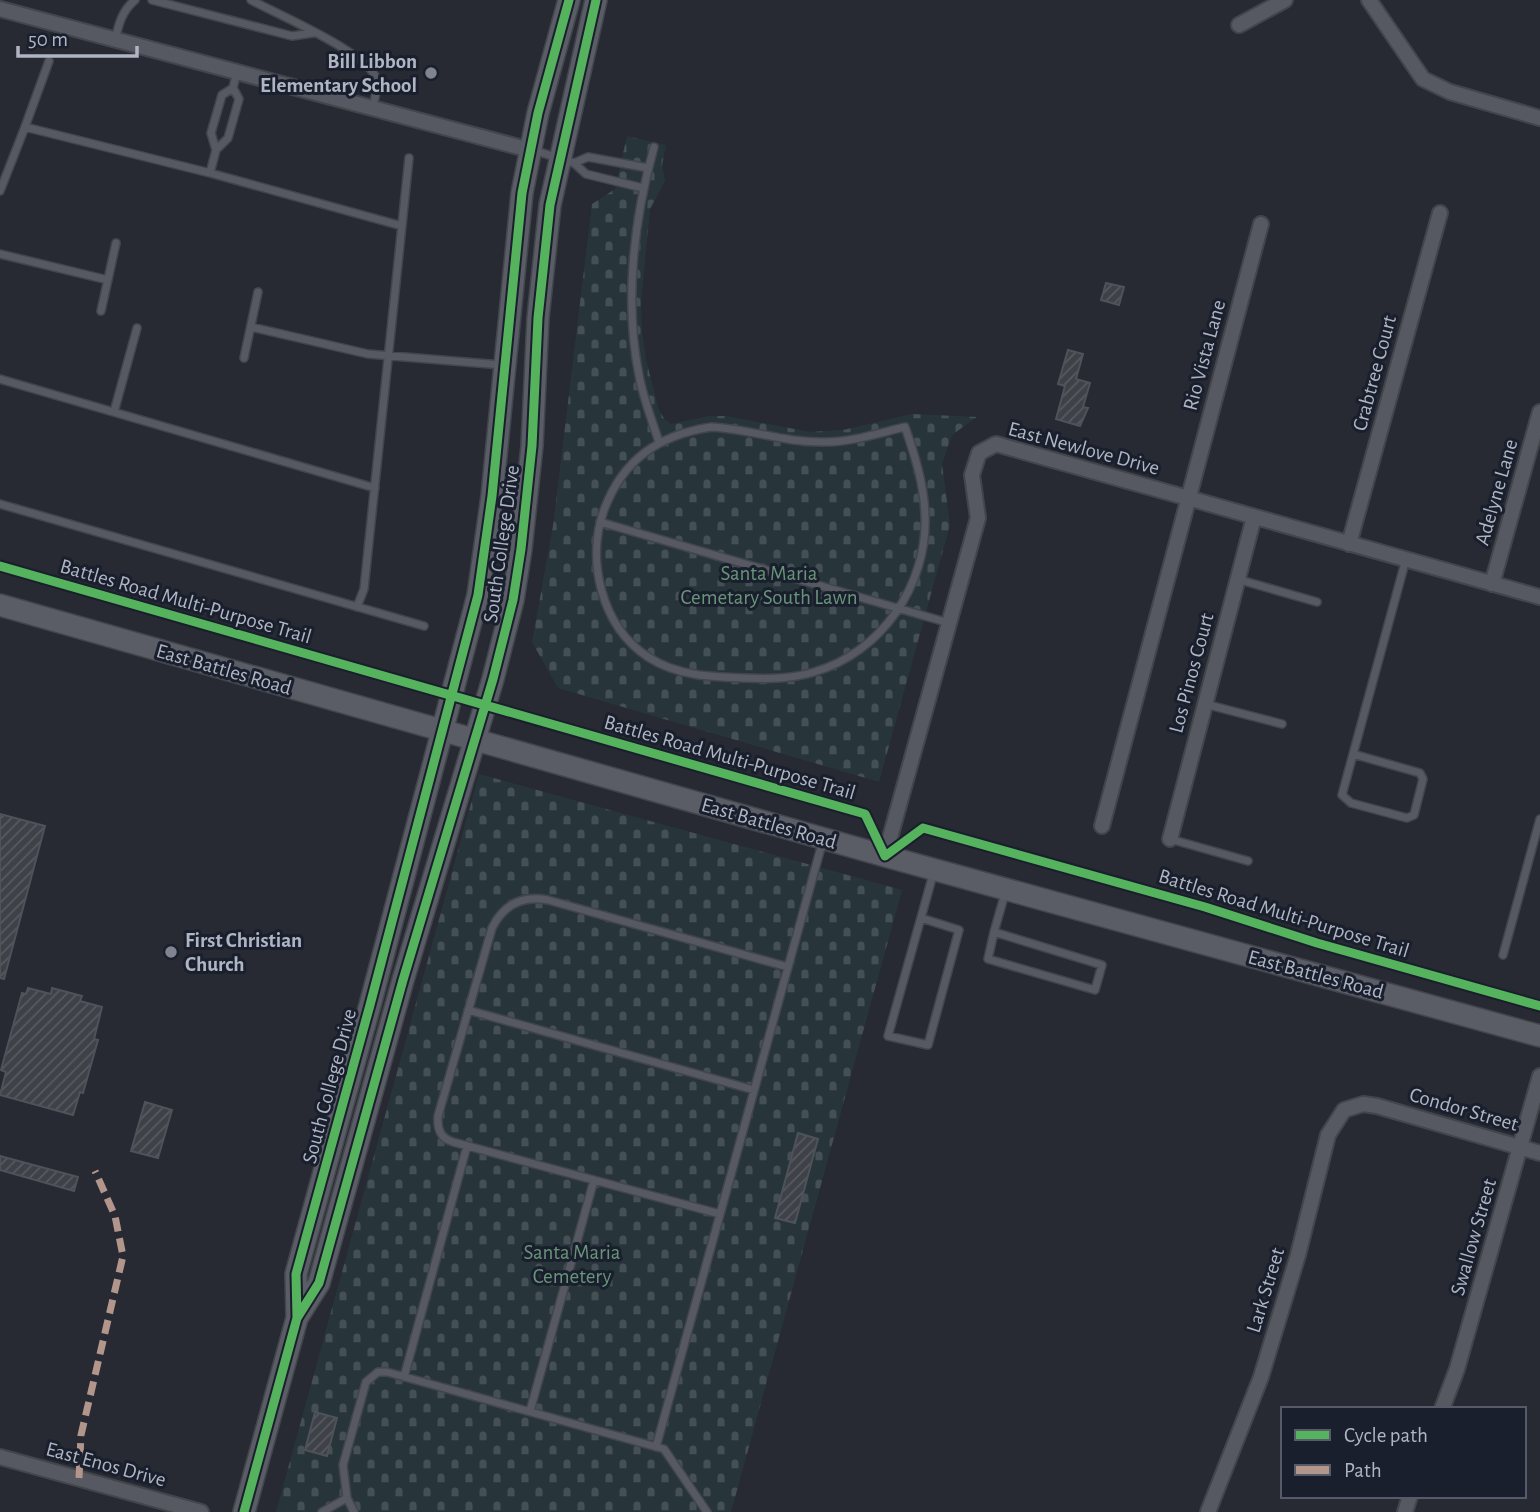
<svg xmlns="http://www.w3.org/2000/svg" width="1540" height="1512" viewBox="0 0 1540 1512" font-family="'Alegreya Sans',sans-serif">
<defs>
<pattern id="cemetery-stones" width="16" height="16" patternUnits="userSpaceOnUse" patternTransform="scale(1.75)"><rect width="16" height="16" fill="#27353b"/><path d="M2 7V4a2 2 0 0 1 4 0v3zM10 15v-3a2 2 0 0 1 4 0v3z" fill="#445056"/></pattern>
<pattern id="building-hatch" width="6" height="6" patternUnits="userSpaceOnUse" patternTransform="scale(1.75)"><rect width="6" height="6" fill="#3e4148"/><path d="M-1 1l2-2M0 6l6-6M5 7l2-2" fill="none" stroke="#575a61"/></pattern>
</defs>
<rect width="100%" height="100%" fill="#272a32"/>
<!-- cemetery -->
<path fill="url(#cemetery-stones)" d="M627 136 666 145 662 165 665 181 650 209 641 302 642 332 646 360 659 410 665 420 671 424 709 416H726L810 432 843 430 912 414 977 417 952 435 942 464 950 525 879 782 558 688 532 642 553 526 592 204 615 189Z
M479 774 902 890 731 1512H276Z"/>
<!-- building -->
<path fill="url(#building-hatch)" stroke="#4e525a" stroke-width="2" d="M1106 283 1124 287 1119 305 1101 300Z
M1068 350 1083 354 1076 379 1090 383 1083 407 1088 408 1080 426 1056 419 1065 386 1058 384Z
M0 814 45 826 4 979 0 978Z
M28 988 51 994 52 988 82 996 80 1001 102 1007 94 1039 98 1040 83 1093 80 1092 73 1115 0 1095 6 1072 1 1070 22 993 26 994Z
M145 1102 172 1110 158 1158 131 1151Z
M798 1133 818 1139 795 1223 775 1218Z
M0 1156 78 1177 74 1191 0 1170Z
M315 1412 337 1418 327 1456 305 1450Z"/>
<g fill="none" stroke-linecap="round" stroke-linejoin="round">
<defs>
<path id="lane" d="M152 0 292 36 313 33
M251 0C276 14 372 54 377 81 378 88 374 100 373 108
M115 40C119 23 122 11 135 0
M233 88 222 95 211 133 216 150 228 138 239 99 233 88 237 72
M25 127 49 61
M654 147C634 219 624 301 639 375 643 398 652 420 659 442
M533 150 574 163 586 174 643 188
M574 163 588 157 648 168
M210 173 216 150
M0 191 25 127 210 173 402 226
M0 254 108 280
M101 311 116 243
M251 327 368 354 502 365
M244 358 258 292
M0 379 375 488
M114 412 137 328
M711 427C749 429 787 443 825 442 852 442 879 433 905 427 915 456 924 484 925 515 928 585 881 653 814 672 791 679 769 679 745 678 712 677 677 676 648 657 601 626 586 560 604 510 623 459 659 435 711 427Z
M0 504 424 626
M600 522 949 623
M1237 579 1317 602
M357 607 364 589 409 158
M1205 704 1282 724
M1353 754 1420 773 1423 779 1414 815 1407 818 1351 803 1342 795 1406 559
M1170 839 1248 861
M921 918 959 930 928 1045 888 1036 934 871
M994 932 1102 965 1095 990 988 959Z
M994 932 1006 890
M1503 955 1540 819
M468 1010 754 1090
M720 1214 453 1142C440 1138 437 1129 438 1116L492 928C504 904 523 895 548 900L788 967
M404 1377 467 1146
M530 1411 594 1180
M656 1447 823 840
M322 1512 347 1498
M354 1512 347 1498 343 1465 366 1382 378 1372H387L664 1449 707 1512"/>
<path id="street" d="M1369 0 1423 79 1450 92 1540 118
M0 9 530 150
M1239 25 1285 0
M1349 544 1440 213
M1492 584 1540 412
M1102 826 1261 224
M1170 839 1254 517
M885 856 978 518 972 475 979 453 996 444 1540 597
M1442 1409 1457 1369 1540 1076
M0 1457 201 1512
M1208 1512 1261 1377 1298 1255 1328 1135 1344 1110 1363 1104 1377 1106 1540 1153
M1405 1512 1410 1496"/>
<path id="secondary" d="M0 605 885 856 1540 1036
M297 1318 319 1283 403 980 493 679 513 600 521 549 532 446 538 318 550 205 596 0
M244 1512 297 1318 296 1274 370 1005 478 595 492 496 522 193 538 113 569 0"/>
</defs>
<!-- lane casing -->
<use href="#lane" stroke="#43454c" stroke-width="10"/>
<!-- street casing -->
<use href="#street" stroke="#43454c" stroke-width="18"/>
<!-- secondary casing -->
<use href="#secondary" stroke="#43454c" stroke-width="24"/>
<!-- lane -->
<use href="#lane" stroke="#565961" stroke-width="7"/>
<!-- street -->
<use href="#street" stroke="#565961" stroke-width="14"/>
<!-- secondary -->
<use href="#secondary" stroke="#5a5d66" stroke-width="21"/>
<!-- quiet -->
<path stroke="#b2968c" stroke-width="7" stroke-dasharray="14 7" stroke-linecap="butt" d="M79 1478 81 1435 123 1256 115 1216 95 1171"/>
<defs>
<path id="cycleway" d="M0 566 865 814 885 856 923 828 1205 907 1317 943 1540 1006
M297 1318 319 1283 403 980 493 679 513 600 521 549 532 446 538 318 550 205 596 0
M244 1512 297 1318 296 1274 370 1005 478 595 492 496 522 193 538 113 569 0"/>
</defs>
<!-- cycleway casing -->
<use href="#cycleway" stroke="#1a1f2d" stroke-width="13"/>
<!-- cycleway -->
<use href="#cycleway" stroke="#56b35d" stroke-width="9"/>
</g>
<!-- markers -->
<g fill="#808491" stroke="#1a1f2d" stroke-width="2.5">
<circle cx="431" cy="73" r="7"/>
<circle cx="171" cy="952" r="7"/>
</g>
<g text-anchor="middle" stroke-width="6" stroke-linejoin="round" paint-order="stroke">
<!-- poi labels -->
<g font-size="21" font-weight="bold" fill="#b0b5c4" stroke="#1a1f2d" text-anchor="end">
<text x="417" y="68">Bill Libbon<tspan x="417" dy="24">Elementary School</tspan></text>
<text x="185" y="947" text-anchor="start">First Christian<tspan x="185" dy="24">Church</tspan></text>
</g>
<!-- street labels -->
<g font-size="21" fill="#b0b5c4" stroke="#1a1f2d">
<text transform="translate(1204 355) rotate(-75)" y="7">Rio Vista Lane</text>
<text transform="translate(1374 373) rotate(-75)" y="7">Crabtree Court</text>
<text transform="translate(1084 448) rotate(15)" y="7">East Newlove Drive</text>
<text transform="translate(1496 492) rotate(-74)" y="7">Adelyne Lane</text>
<text transform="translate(501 544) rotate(-82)" y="7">South College Drive</text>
<text transform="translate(186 601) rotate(16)" y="7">Battles Road Multi-Purpose Trail</text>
<text transform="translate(224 669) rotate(16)" y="7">East Battles Road</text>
<text transform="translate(1191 673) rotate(-75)" y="7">Los Pinos Court</text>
<text transform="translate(730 757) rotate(16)" y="7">Battles Road Multi-Purpose Trail</text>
<text transform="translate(769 823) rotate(16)" y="7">East Battles Road</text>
<text transform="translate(1284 913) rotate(17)" y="7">Battles Road Multi-Purpose Trail</text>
<text transform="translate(1316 974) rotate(15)" y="7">East Battles Road</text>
<text transform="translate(329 1086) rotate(-75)" y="7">South College Drive</text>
<text transform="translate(1464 1109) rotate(16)" y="7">Condor Street</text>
<text transform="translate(1473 1237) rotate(-74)" y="7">Swallow Street</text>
<text transform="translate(1265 1290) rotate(-73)" y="7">Lark Street</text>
<text transform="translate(106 1464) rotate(15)" y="7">East Enos Drive</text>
</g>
<!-- park labels -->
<g font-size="21" fill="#689479" stroke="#1a1f2d">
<text x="769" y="580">Santa Maria<tspan x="769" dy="24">Cemetary South Lawn</tspan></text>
<text x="572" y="1259">Santa Maria<tspan x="572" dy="24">Cemetery</tspan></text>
</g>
</g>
<!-- legend -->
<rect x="1281" y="1407" width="245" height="91" fill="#1a1f2d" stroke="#565b69" stroke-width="2"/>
<rect x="1295" y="1430" width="35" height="10" fill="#56b35d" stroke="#565b69" stroke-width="2"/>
<text x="1344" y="1442" font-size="21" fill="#b0b5c4">Cycle path</text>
<rect x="1295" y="1465" width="35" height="10" fill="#b2968c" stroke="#565b69" stroke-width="2"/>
<text x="1344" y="1477" font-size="21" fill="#b0b5c4">Path</text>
<!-- scale -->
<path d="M18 46v10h119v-10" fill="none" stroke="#b0b5c4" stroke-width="3.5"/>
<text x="28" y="46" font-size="21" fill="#b0b5c4" stroke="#1a1f2d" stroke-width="5" paint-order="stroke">50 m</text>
</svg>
